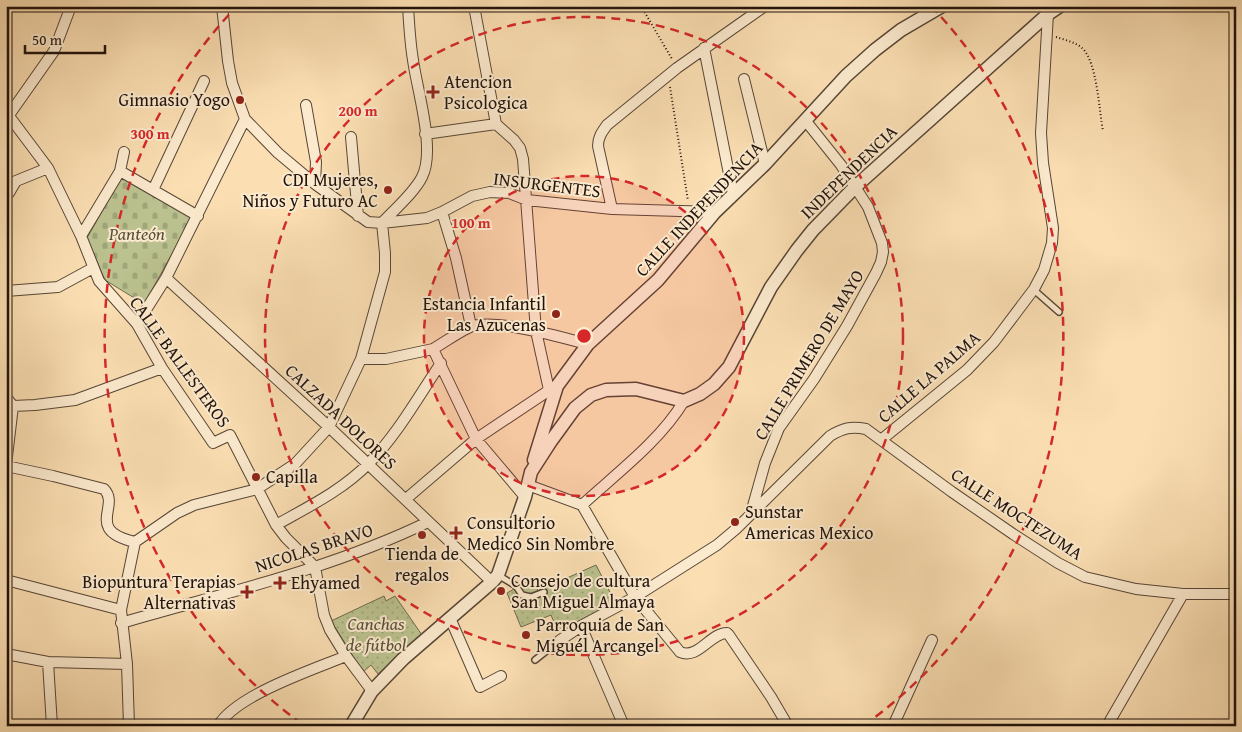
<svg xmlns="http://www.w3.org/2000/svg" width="1242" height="732" viewBox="0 0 1242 732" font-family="'Gentium Book Plus',serif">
<defs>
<pattern id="cemetery-stones" width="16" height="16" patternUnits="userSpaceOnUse" patternTransform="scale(1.25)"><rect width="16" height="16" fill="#bbc28f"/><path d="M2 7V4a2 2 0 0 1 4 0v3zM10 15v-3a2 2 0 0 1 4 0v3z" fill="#a0a67a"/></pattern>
<pattern id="park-dots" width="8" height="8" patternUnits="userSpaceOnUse" patternTransform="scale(1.25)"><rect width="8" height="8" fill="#bbc28f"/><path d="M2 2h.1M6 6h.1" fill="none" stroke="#a0a67a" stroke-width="1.8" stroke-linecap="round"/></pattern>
</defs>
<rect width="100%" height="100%" fill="#fbdfb3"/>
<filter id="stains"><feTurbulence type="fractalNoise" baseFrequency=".004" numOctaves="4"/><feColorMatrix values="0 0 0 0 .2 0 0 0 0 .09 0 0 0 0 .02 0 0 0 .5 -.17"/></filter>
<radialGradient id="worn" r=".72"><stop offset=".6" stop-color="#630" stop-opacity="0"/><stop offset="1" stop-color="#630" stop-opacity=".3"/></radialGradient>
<!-- cemetery -->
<path fill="url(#cemetery-stones)" stroke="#6e6a4e" d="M121 178 192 218 144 304 105 280 87 238Z"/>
<!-- park -->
<path fill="url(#park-dots)" stroke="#6e6a4e" d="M596 565 615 602 558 632 551 615 521 627 507 593 533 578 538 591Z
M384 596 386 601 395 596 422 635 378 674 371 665 363 672 331 621Z"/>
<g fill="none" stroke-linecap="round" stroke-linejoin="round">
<defs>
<path id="service" d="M1034 290 1059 312
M498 575 516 586 522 595 531 597 544 592
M535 660 559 641"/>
<path id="minor" d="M222 6 228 61 232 83 245 119 278 153 315 184 368 222 382 223 427 218 442 212 472 196 490 192 509 193 527 200 612 209 715 212
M474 6 496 124 514 140 520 148 523 159 536 331 549 390
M704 48 733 194
M744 79 765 164
M306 105 316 162 315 184
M6 112 48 168 81 236 99 281 137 324 162 368 213 443 230 435 276 525 286 538 315 567 324 615 330 630 346 656 372 691
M9 115 54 51 71 6
M425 134 496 124
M351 137 358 216
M120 171 198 216
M153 190 204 81
M6 194 9 193 16 181 48 168
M612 209 598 146C598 137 602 132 607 125L677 68 765 6
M442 212 456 258 471 326
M382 223C394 210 414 193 422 177 436 150 417 90 413 60 410 42 409 24 408 6
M81 236 120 171 124 152
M166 278 329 427 492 582
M6 291 58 287 93 268
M137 324 166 278 245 119
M433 349C445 342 457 333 470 327 493 317 562 338 588 344
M361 359H386L433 349 476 439 525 497
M6 397 13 406
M13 406 35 405 75 400 162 368
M881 440 967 370 994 342 1034 289 1044 270 1052 243 1053 228 1043 163 1041 133 1048 14
M6 465 13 406
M6 466 53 476 104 489C121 506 84 530 135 542
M528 485 582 505 635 597 680 652C698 660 710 633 727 633L729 635 771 697 788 726
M406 499 476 439 554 387
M582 505C617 473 660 441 684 401
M751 513 765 463 779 428 814 379 847 326 876 273 881 262 883 252 882 243 868 207 841 165 805 120
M276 525C308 507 343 490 369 463 397 435 418 397 441 363
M135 542 177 513 194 505 257 489 295 464 329 427 361 359 385 272V253L382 223
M6 580 121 610
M450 618 480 687 501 676
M121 623C224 593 331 569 428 522
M581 626 624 726
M559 641 581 626 635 597 717 545 736 529 830 436C843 428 851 426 866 429L952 492 1013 534 1058 563 1085 577 1136 589 1183 594H1236
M6 654 48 662 127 664
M48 662 52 726
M129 726 127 664 121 610 135 542
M218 726C236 695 312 670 346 656
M893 726 932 640
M1107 726 1183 594"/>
<path id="tertiary" d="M534 460 557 386 588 344 658 280 715 212 765 164 846 76 875 50 901 30 942 6
M351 726 372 691 403 659 492 582 498 575 525 497 531 472 551 441 575 408 591 395 606 390 636 389 684 401 700 394 714 384 729 367 771 287 797 250 813 230 855 187 1048 14 1060 6"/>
</defs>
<!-- service casing -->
<use href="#service" stroke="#574636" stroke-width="8"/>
<!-- minor casing -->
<use href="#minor" stroke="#574636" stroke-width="12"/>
<!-- tertiary casing -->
<use href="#tertiary" stroke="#574636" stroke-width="15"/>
<!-- path -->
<path stroke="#20130c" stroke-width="2" stroke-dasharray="1 2.5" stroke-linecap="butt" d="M641 6 672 59
M1056 37C1065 40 1075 42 1082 48 1097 61 1099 110 1103 131
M670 87 688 201"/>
<!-- service -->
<use href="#service" stroke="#fceace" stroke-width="5"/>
<!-- minor -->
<use href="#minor" stroke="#fceace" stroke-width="10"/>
<!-- tertiary -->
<use href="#tertiary" stroke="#fceace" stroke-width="12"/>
</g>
<!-- distance rings -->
<circle cx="584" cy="336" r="160" fill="#d62828" fill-opacity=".12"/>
<g fill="none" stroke="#d62828" stroke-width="2.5" stroke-dasharray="9 6">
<circle cx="584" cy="336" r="160"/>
<circle cx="584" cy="336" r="319"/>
<path d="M302 724A479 479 0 0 1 237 6M931 6A479 479 0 0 1 866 724"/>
</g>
<!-- markers -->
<g fill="#8f2418" stroke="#fceace" stroke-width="2">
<path d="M430.5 84.5h5v5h5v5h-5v5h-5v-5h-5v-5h5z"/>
<circle cx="240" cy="100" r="5"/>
<circle cx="388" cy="190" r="5"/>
<circle cx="556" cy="314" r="5"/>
<circle cx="256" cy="477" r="5"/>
<circle cx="735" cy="522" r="5"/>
<path d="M453.5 525.5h5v5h5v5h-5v5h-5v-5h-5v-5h5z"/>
<circle cx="422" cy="535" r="5"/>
<path d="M277.5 575.5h5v5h5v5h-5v5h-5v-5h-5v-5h5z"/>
<circle cx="501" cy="591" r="5"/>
<path d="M244.5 584.5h5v5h5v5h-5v5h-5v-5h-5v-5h5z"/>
<circle cx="526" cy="635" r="5"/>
</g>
<g text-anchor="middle" stroke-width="4" stroke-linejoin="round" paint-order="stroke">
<!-- poi labels -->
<g font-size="18" fill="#20130c" stroke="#fceace" text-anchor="start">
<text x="444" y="88">Atencion<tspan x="444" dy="21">Psicologica</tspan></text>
<text x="230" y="106" text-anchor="end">Gimnasio Yogo</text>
<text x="378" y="186" text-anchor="end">CDI Mujeres,<tspan x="378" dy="21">Niños y Futuro AC</tspan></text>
<text x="546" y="310" text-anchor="end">Estancia Infantil<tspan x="546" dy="21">Las Azucenas</tspan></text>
<text x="266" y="483">Capilla</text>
<text x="745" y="518">Sunstar<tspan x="745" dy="21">Americas Mexico</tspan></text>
<text x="467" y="529">Consultorio<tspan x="467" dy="21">Medico Sin Nombre</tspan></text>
<text x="422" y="560" text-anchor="middle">Tienda de<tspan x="422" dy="21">regalos</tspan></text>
<text x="511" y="587">Consejo de cultura<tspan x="511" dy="21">San Miguel Almaya</tspan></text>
<text x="236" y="588" text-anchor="end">Biopuntura Terapias<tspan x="236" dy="21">Alternativas</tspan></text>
<text x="291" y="589">Ehyamed</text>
<text x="536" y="631">Parroquia de San<tspan x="536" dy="21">Miguél Arcangel</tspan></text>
</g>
<!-- street labels -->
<g font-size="18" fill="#20130c" stroke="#fceace">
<text transform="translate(849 172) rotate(-44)" y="6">INDEPENDENCIA</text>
<text transform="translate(547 185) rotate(7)" y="6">INSURGENTES</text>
<text transform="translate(699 209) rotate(-47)" y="6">CALLE INDEPENDENCIA</text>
<text transform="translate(809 355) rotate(-59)" y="6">CALLE PRIMERO DE MAYO</text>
<text transform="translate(180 362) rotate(54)" y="6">CALLE BALLESTEROS</text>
<text transform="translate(929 377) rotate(-41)" y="6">CALLE LA PALMA</text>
<text transform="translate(341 417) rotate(43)" y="6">CALZADA DOLORES</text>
<text transform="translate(1017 514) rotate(33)" y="6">CALLE MOCTEZUMA</text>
<text transform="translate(314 548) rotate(-18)" y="6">NICOLAS BRAVO</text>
</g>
<!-- park labels -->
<g font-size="18" font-style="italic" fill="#56503a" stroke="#fceace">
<text x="137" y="240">Panteón</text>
<text x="376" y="630">Canchas<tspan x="376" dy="21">de fútbol</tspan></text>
</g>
</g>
<circle cx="584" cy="336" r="8" fill="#d62828" stroke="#fceace" stroke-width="2.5"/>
<g font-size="15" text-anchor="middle" font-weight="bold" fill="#d62828" stroke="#fceace" stroke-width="4" stroke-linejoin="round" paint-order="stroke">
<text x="358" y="116">200 m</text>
<text x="150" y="139">300 m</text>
<text x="471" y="228">100 m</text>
</g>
<!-- margin -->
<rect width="1242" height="732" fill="none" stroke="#fbdfb3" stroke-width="25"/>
<rect x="8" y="8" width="1227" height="717" fill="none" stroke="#20130c" stroke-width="2.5"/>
<rect x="12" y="12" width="1217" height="707" fill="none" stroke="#20130c"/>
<!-- scale -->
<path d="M25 45v8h80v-8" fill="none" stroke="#20130c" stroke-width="2.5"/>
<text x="32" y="45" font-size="15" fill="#20130c" stroke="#fceace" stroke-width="4" paint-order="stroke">50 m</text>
<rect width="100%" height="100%" filter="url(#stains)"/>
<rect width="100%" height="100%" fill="url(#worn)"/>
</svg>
